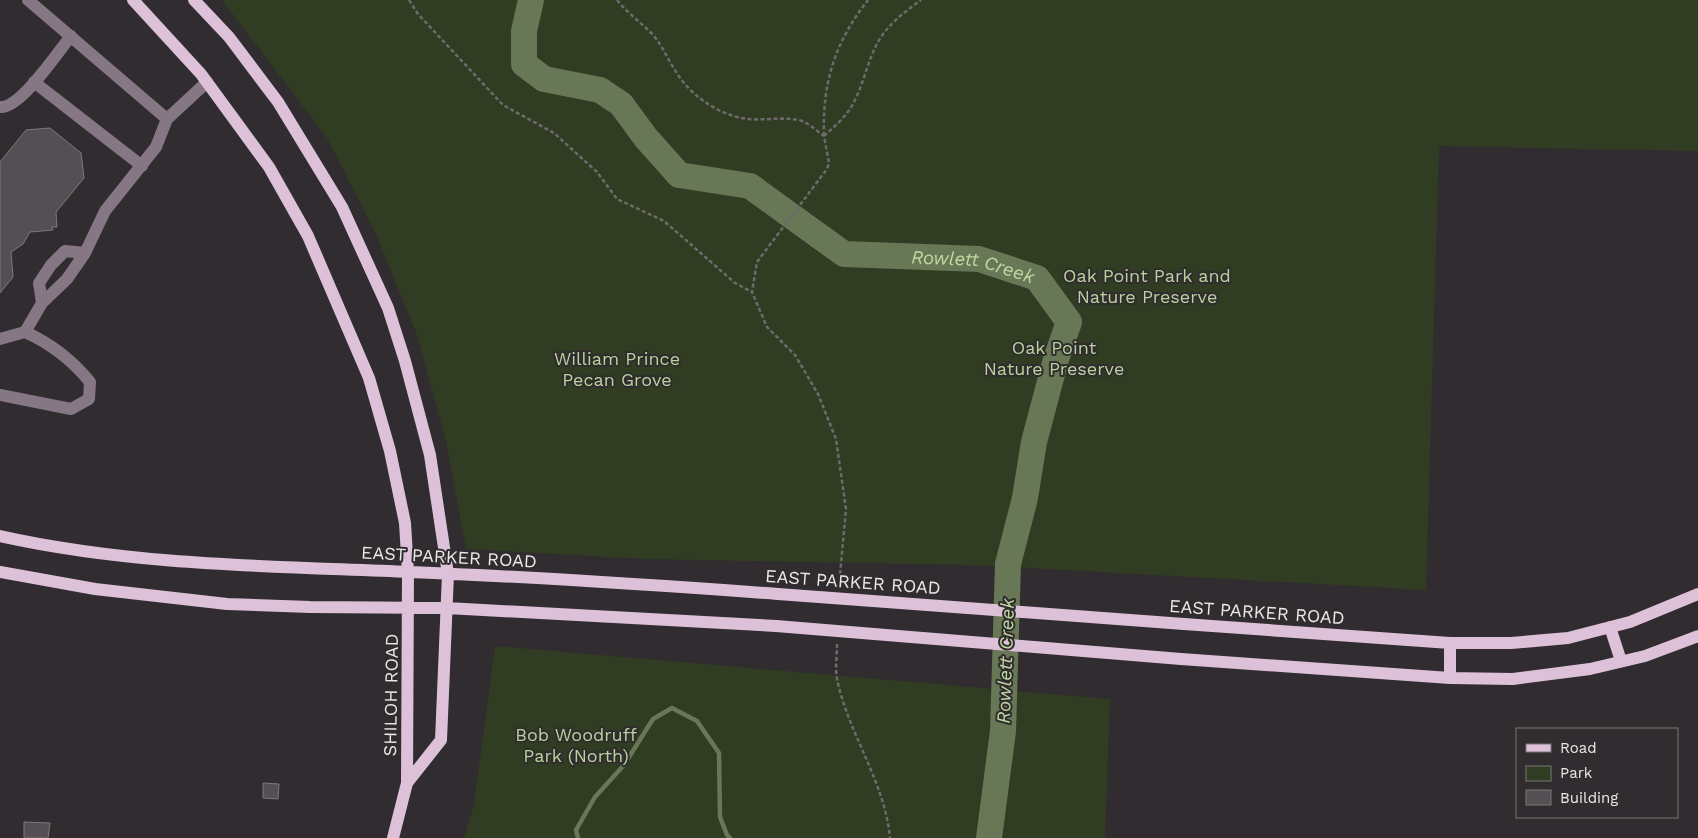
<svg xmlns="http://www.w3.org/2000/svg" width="1698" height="838" viewBox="0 0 1698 838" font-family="'Work Sans',sans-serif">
<rect width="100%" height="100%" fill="#302c2f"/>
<!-- green -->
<path fill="#313d22" d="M222 0H1698V151L1439 146 1426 590 977 565 644 559 466 549 446 441 416 332 375 232 327 138Z
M495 646 1110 699 1105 838H464L474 805Z"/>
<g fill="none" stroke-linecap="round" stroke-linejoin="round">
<!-- stream -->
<path stroke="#687756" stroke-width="4.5" d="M578 838 576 830 595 797 624 765 653 719 672 708 697 721 719 753 720 817 727 835 730 838"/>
<!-- river -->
<path stroke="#687756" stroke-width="26" id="s1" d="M531 0 524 31V64L544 79 600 90 621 104 646 138 679 175 750 186 844 254 979 259 1037 278 1069 322 1056 359 1034 442 1025 498 1008 564 1003 731 989 838"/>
</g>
<!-- building -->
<path fill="#534f52" stroke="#7e797d" d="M50 128 81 153 84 178 56 212 57 227H52L53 230 30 232 23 244 11 252 13 277 0 293V162L26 130Z
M263 783 279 784 278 799 263 798Z
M24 822 50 823 48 838H24Z"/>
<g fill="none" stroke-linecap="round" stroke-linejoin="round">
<!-- path -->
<path stroke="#6e6a6d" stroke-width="2.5" stroke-dasharray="4 2.5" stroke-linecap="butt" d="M409 0 418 14 503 105 554 133 597 172 617 199 664 221 735 283 752 292
M617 0C628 14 641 22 653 35 662 45 667 58 675 70 688 93 712 110 737 117 759 123 782 115 802 121 810 124 817 131 824 136L829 163 827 169 757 262 752 292 767 327 795 355 818 394 836 439 846 509 839 586
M824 136C835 126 847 116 854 102 865 81 868 57 881 37 891 22 906 11 921 0
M824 136C822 83 835 42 868 0
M837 644C837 655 835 668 837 679 848 733 885 782 890 838"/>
<!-- minor -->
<path stroke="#857783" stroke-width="12" d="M28 0 167 119
M34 82 142 166
M0 107C20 109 58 52 71 36
M42 303 39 283 51 265 65 251 85 253
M25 332 42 303 67 279 85 253 105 211 156 147 167 119 207 82
M0 339 25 332C52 344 72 360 90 382L89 399 71 409 0 395"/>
<!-- major -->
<path stroke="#ddc1d9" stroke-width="12" d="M133 0 201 74 269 167 308 236 369 378 390 451 405 523 408 572 407 783 393 838
M194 0 229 37 278 102 342 207 388 308 405 361 430 455 448 574 441 740 407 783
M0 536C135 566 273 566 410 572 533 577 656 585 778 594
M0 572 95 589 227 604 310 607 447 608 776 626
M1184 624 1450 643H1511L1568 638 1630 622 1698 594
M1610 627 1621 661
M1450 643V678
M1181 659 1450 678 1513 679 1590 669 1645 656 1698 636"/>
<!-- major-bridge -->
<path stroke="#ddc1d9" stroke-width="12" d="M778 594 1184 624
M776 626 1181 659"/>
</g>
<g text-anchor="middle" stroke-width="4" stroke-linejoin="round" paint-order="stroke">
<!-- park labels -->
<g font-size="18" fill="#b9d39a" stroke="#302c2f">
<text x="1147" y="282">Oak Point Park and<tspan x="1147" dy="21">Nature Preserve</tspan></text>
<text x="1054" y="354">Oak Point<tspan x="1054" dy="21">Nature Preserve</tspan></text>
<text x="617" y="365">William Prince<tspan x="617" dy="21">Pecan Grove</tspan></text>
<text x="576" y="741">Bob Woodruff<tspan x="576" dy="21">Park (North)</tspan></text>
</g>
<!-- street labels -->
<g font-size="18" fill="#eae7e9" stroke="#302c2f">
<text transform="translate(449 557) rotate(3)" y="6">EAST PARKER ROAD</text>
<text transform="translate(853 582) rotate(4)" y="6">EAST PARKER ROAD</text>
<text transform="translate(1257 612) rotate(4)" y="6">EAST PARKER ROAD</text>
<text transform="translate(391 695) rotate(-89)" y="6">SHILOH ROAD</text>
</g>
<!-- water labels -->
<g font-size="19" font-style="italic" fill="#bed89f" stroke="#302c2f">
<text dy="7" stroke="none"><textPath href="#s1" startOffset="582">Rowlett Creek</textPath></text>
<text transform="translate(1005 661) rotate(-88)" y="7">Rowlett Creek</text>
</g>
</g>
<!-- legend -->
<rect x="1516" y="728" width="162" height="90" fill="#302c2f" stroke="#7a7779"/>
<rect x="1526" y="744" width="25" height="8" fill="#ddc1d9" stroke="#7a7779"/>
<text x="1560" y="753" font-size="15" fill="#eae7e9">Road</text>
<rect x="1526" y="766" width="25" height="15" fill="#313d22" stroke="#7a7779"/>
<text x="1560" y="778" font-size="15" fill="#eae7e9">Park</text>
<rect x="1526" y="790" width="25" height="15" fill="#534f52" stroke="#7a7779"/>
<text x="1560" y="803" font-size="15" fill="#eae7e9">Building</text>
</svg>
